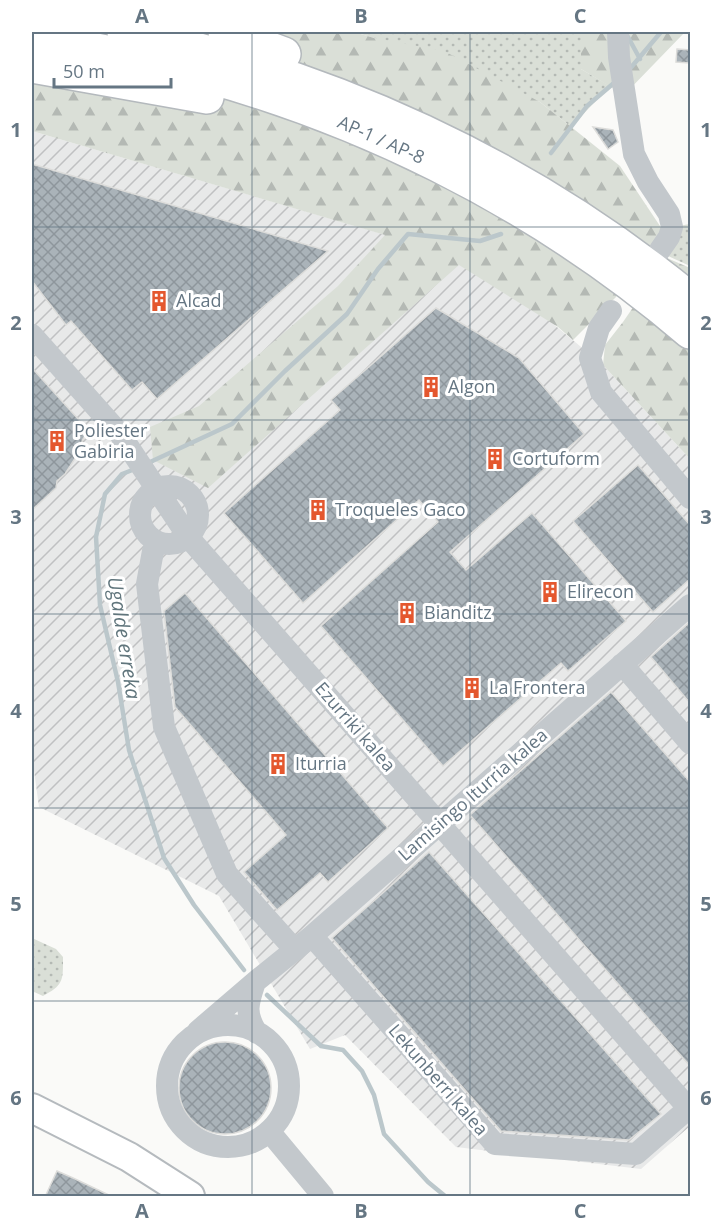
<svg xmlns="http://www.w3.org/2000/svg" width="722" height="1228" viewBox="0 0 722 1228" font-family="'Open Sans',sans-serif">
<defs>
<pattern id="industrial-furrows" width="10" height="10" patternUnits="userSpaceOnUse" patternTransform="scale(1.5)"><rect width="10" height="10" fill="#e8e9e9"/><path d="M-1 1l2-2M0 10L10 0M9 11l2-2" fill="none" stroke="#c0c1c2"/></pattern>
<pattern id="grass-dots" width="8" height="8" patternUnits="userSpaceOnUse" patternTransform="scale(1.5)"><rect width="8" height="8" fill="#dadfd7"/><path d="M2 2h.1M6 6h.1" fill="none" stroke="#b4b9b4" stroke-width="1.8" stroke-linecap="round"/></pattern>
<pattern id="forest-firs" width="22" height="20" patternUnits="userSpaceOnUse" patternTransform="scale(1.5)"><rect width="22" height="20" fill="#dadfd7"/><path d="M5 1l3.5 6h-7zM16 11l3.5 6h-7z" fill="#b4b9b4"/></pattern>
<pattern id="building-cross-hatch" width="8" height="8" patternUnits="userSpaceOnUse" patternTransform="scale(1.5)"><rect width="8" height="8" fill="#aab3b9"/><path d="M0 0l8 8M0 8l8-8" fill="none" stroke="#8e969c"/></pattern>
</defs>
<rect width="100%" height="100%" fill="#fafaf8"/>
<!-- industrial -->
<path fill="url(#industrial-furrows)" d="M32 131 478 262 603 365 690 459V1126L641 1169 456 1147 345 1035 310 1049 219 896 39 807 32 756Z"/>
<!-- grass -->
<path fill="url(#grass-dots)" d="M354 32H581V69L610 86 571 127 540 102 374 38Z
M690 224V266L668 256 672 227Z
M32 938 56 949 63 957C63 980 64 985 43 996L32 991Z"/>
<!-- forest -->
<path fill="url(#forest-firs)" d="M32 32H354L374 38 444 51 540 102 620 166 662 229 616 297 573 340 558 327 459 265 208 488 153 460 150 427 199 406 338 286 385 235 32 131Z
M581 32H685L624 95 581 69Z
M667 258 690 268V459L603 365 605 345 623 322Z"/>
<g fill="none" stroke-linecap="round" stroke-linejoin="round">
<!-- stream -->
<path stroke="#bbc7cb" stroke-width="4.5" d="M628 37 640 59
M628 71 661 32
M551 153 587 106 615 82
M148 463 232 424 285 371 347 314 378 269 408 234 480 241 501 234
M135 469 122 474 105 494 96 537 100 605 118 682 129 750 164 858 194 905 244 970
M267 995 321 1046 343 1050 362 1071 374 1095 384 1134 428 1182 445 1196"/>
</g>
<!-- building -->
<path fill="url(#building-cross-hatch)" stroke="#dcdcda" stroke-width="1.5" d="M677 49 690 50V63L676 62Z
M593 127 613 130 618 142 608 149Z
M32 164 328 251 157 399 142 382 132 390 71 321 66 325 32 281Z
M436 308 519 358 584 434 450 552 466 570 532 513 626 621 568 671 561 663 443 766 321 626 438 522 419 500 303 603 224 513 340 410 331 400Z
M32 368 89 431 83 439 76 457 65 474 57 481 56 488 32 510Z
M638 465 690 525V579L653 612 573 521Z
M185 593 388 828 328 882 320 873 277 910 244 872 286 835 175 707 164 611Z
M690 622V703L651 657Z
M611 692 690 782V1066L470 815Z
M429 852 661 1114 629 1140 501 1131 332 938Z
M179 1088a46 46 0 1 1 92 0a46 46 0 1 1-92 0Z
M57 1171 73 1178 113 1197H45Z"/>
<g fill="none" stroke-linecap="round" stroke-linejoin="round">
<defs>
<path id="major" d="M32 1108 129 1157 190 1196"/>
<path id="highway" d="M124 32C331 76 526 164 690 299
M225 32 284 54
M32 38C72 46 112 52 152 62 349 108 536 200 690 332
M32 66 207 97"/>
</defs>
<!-- major casing -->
<use href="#major" stroke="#b5babe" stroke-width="32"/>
<!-- highway casing -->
<use href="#highway" stroke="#b4b9bd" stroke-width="36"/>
<!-- minor -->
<path stroke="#c3c8cc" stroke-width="22" d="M618 32 619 57 634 154 648 182 669 214 672 227 669 237 660 250
M611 311 599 328 590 358 601 392 690 498
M32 335 120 434 189 538 690 1110
M140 515a29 29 0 1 1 58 0a29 29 0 1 1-58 0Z
M159 543 153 551 147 584 164 727 227 874 295 950
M622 664 690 743
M312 936 495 1144 636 1154 690 1107
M255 982 312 936 690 605
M167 1086a61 61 0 1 1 122 0a61 61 0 1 1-122 0Z
M198 1031 255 982C248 1003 244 1013 257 1033
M269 1131 323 1196"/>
<!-- major -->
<use href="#major" stroke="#fff" stroke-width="28"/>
<!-- highway -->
<use href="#highway" stroke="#fff" stroke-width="33"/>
</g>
<!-- grid -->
<path fill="none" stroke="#657683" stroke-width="1.5" stroke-opacity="0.55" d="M252 32V1196M470 32V1196M32 227H690M32 420H690M32 614H690M32 808H690M32 1001H690"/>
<!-- icons -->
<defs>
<symbol id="building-bare" viewBox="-9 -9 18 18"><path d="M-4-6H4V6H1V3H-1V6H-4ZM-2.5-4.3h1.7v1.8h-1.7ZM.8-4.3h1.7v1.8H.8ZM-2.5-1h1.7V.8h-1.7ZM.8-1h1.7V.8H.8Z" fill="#e4572e" stroke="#fff" stroke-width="2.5" paint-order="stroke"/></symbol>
</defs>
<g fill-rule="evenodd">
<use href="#building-bare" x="144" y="286" width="30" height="30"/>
<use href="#building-bare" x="416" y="372" width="30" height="30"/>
<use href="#building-bare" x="42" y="426" width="30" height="30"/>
<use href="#building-bare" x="480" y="444" width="30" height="30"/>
<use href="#building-bare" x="303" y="495" width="30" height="30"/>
<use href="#building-bare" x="535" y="577" width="30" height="30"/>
<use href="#building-bare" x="392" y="598" width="30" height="30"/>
<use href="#building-bare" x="457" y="673" width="30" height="30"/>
<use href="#building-bare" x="263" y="749" width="30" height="30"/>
</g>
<g text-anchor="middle" stroke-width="6" stroke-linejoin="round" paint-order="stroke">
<!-- street labels -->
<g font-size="18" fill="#657683" stroke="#fff">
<text transform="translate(381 140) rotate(24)" y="6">AP-1 / AP-8</text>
<text transform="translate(355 727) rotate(49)" y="6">Ezurriki kalea</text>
<text transform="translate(473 795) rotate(-41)" y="6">Lamisingo Iturria kalea</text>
<text transform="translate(438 1080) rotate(49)" y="6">Lekunberri kalea</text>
</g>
<!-- poi labels -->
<g font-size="18" fill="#657683" stroke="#fff" text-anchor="start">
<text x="176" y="307">Alcad</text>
<text x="448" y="393">Algon</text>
<text x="74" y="437">Poliester<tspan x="74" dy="21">Gabiria</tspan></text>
<text x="512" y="465">Cortuform</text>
<text x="335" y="516">Troqueles Gaco</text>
<text x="567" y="598">Elirecon</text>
<text x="424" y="619">Bianditz</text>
<text x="489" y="694">La Frontera</text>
<text x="295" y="770">Iturria</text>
</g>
<!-- water labels -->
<g font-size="20" font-style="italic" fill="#60757c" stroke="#fff">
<text transform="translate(124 638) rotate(81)" y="7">Ugalde erreka</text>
</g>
</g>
<!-- border -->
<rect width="722" height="1228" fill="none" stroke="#ffffff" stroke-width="66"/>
<!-- scale -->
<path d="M54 78v9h117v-9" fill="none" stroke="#657683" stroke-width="3"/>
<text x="63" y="78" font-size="18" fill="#657683" stroke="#ffffff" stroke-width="4.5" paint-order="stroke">50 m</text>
<rect x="33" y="33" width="656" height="1162" fill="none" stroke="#657683" stroke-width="2"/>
<g font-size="20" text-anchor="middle" font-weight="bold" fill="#657683">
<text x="142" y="23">A</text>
<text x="361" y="23">B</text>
<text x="580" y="23">C</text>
<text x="16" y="137">1</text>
<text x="706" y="137">1</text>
<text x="16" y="330">2</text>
<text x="706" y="330">2</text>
<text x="16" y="524">3</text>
<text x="706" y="524">3</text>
<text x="16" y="718">4</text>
<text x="706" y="718">4</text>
<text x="16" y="911">5</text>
<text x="706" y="911">5</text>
<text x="16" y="1105">6</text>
<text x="706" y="1105">6</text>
<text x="142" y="1218">A</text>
<text x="361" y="1218">B</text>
<text x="580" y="1218">C</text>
</g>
</svg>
